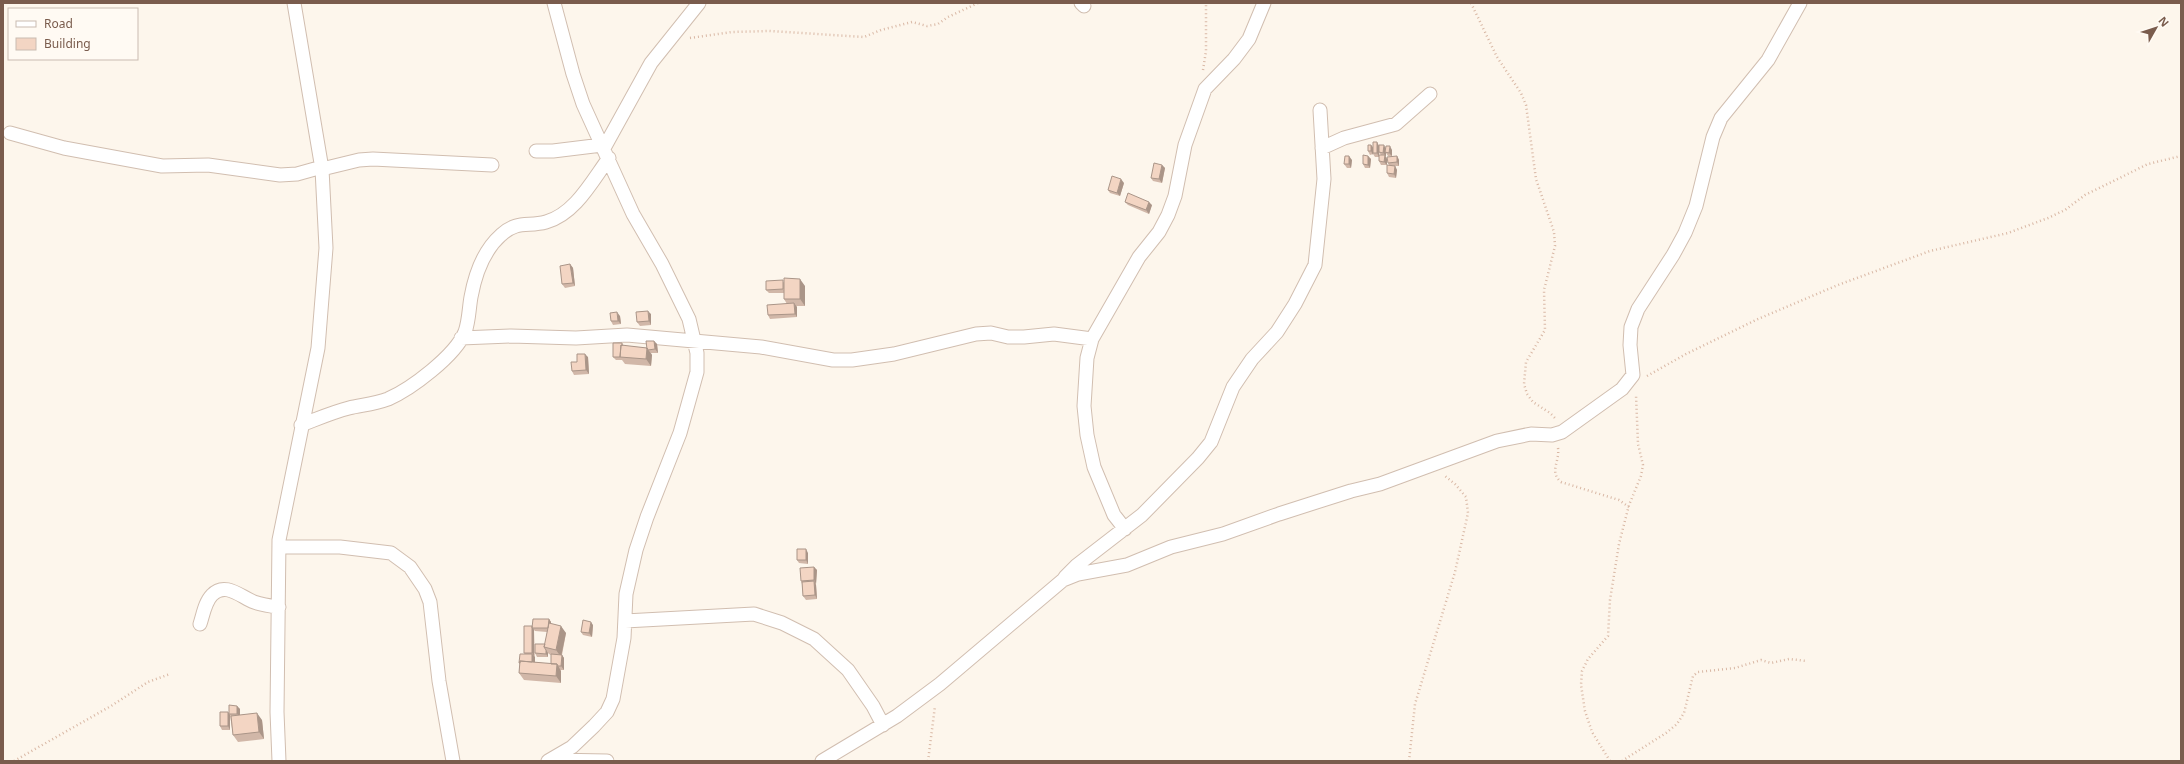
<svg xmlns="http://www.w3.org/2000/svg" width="2184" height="764" viewBox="0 0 2184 764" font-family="'Noto Sans',sans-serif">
<rect width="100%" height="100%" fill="#fdf6ec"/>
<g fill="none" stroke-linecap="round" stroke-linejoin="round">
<defs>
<path id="minor" d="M1081 3 1084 6
M10 133 64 148 162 166 208 165 280 175 297 174 322 167
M604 148 651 63 699 3
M1322 148 1344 138 1396 124 1430 94
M536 151H553L602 145
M322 169 359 160 373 159 492 165
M461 338 511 336 576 338 627 335 761 347 833 360H852L894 354 976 334 991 333 1008 337H1024L1054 334 1092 339
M301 425C317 419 333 412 349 408 362 405 375 404 388 399 411 389 455 356 465 332 469 321 469 308 471 297 475 275 484 250 501 235 517 220 528 227 546 222 575 214 592 181 609 158
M1125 529 1114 515 1094 467 1087 435 1084 406 1087 358 1092 339 1139 257 1159 232 1168 215 1175 196 1185 145 1205 89 1234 59 1249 39 1264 3
M279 547H340L391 553 410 567 425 589 430 602 439 681 453 761
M1065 577 1076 566 1142 515 1198 458 1211 442 1233 387 1252 359 1277 332 1295 304 1315 265 1324 179 1320 110
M625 621 754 614 782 623 814 639 848 670 873 706 883 725
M200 624C203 615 205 602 212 595 225 581 241 597 254 602 262 605 270 606 279 607
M552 760 607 761
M279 761 277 712 279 540 318 348 326 248 322 169 294 3
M548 761 572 747 594 726 607 712 613 699 624 638 626 594 636 550 647 517 680 433 697 372V353L689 319 662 264 633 214 583 104 573 74 554 3
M822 761 897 716 940 684 1063 580 1078 574 1127 565 1171 547 1223 534 1279 514 1351 491 1380 484 1497 441 1531 434 1552 435 1562 432 1622 389 1633 375 1630 345 1631 327 1638 309 1673 255 1685 233 1696 206 1713 137 1721 118 1768 60 1800 3"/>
</defs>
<!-- minor casing -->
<use href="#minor" stroke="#d1beb0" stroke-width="15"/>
<!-- path -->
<path stroke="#d9b8a5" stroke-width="2.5" stroke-dasharray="1 3" stroke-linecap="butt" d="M1471 3 1497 57 1521 93 1526 105 1536 179 1554 232 1555 246 1544 290 1545 330 1526 362 1524 384 1527 394 1533 402 1550 413 1556 419
M690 38 732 32 769 31 864 37 881 30 912 22 927 26 938 24 948 17 978 3
M1203 70 1206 51V3
M1647 376 1686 354 1758 319 1838 285 1930 251 2008 233 2048 218 2065 210 2085 195 2148 164 2181 156
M1558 448C1560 461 1549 472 1561 482L1619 500 1629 507
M14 761 111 706 148 682 170 674
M928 761 935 706
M1409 761 1415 704 1455 572 1468 513 1466 497 1455 484 1445 476
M1610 761 1592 732 1585 711 1581 685 1582 671 1588 659 1608 636 1610 600 1619 544 1629 505 1641 476 1643 465 1638 444 1636 395
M1622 761 1666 733 1677 724 1684 713 1693 676 1698 672 1735 668 1761 660 1771 663 1789 659 1807 661
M1816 761V759"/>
<!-- minor -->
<use href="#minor" stroke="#fff" stroke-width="13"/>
</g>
<!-- wall -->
<path fill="#d1b7a8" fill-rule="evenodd" d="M1377 142 1379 146 1386 148 1392 150V156H1388L1386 153V156H1385L1387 159V165H1381L1379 161 1381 155 1379 153V157H1375L1373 154 1370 155 1368 151 1371 145 1373 147Z
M1368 156 1371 159 1370 168H1365L1363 164Z
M1397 156 1399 160V166H1395L1397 170 1396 178 1389 177 1387 173 1389 165 1388 163Z
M1352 160 1351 168H1347L1344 164Z
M1162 165 1165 168 1162 183 1153 181 1151 178Z
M1124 183 1120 196 1110 193 1108 190Z
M1125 202 1152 205 1149 214 1128 205Z
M570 264 573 268 575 286 565 288 562 284Z
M784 282 805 286V306H796L797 307V317L770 319 768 315 787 304 784 299V293H769L766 290Z
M651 314V325L640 326 637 322Z
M620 316 621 324 613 325 611 321Z
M654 341 657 344 658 353H651L652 355 651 366 625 364 622 360H616L613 357 622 343 624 346 647 348Z
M588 357 589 374 574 375 572 371 577 362Z
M808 553V564L799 563 797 560Z
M814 567 817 570 816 584 817 599 806 600 803 596 802 584 801 581Z
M549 619 551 622V624L566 633 562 655 564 658V670H560L561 671V683L524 680 519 673 520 664 519 663 525 654 524 653 532 627ZM534 630 535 631 547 632 545 644 535 653 537 657H548V653L549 654 551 655V664L535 662Z
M593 625 592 637 583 635 581 632Z
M237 706 240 709V715L262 720 264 739 238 742 233 735 230 715V730H222L220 726 229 714Z"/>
<!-- shaded-wall -->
<path fill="#aa9588" d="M1377 142 1379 146V157L1377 153Z
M1371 145 1374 149 1373 153V155L1371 151Z
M1384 145 1386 149V156L1383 153Z
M1390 146 1392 150V156L1389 153Z
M1385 155 1387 159V165L1384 162Z
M1349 156 1352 160 1351 168 1349 164Z
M1368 156 1371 159 1370 168 1368 165Z
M1397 156 1399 160V166L1397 162Z
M1162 165 1165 168 1162 183 1159 179Z
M1395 166 1397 170 1396 178 1394 174Z
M1121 179 1124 183 1120 196 1117 193Z
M1149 202 1152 205 1149 214 1146 210Z
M570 264 573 268 575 286 573 283Z
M800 279 805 286V306L800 299Z
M794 303 797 307V317L795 314Z
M648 311 651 314V325L649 321Z
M617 312 620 316 621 324 618 321Z
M654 341 657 344 658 353 655 349Z
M647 348 652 355 651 366 646 359Z
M585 354 588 357 589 374 586 370Z
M806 549 808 553V564L806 560Z
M814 567 817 570 816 584 814 580Z
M814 581 816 585 817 599 815 595Z
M549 619 551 622V632L548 628Z
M591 622 593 625 592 637 589 633Z
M532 626 534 630V656L532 653Z
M561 626 566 633 561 657 556 650Z
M546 650 548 653V657L546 654Z
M532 654 535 657V667L532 663Z
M562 655 564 658V670L561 666Z
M557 664 561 671V683L556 676Z
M237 706 240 709V718L237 714Z
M228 712 230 715V730L228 726Z
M257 713 262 720 264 739 259 732Z"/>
<!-- building -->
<path fill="#f3d5c3" stroke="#aa9588" d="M1373 142H1377V153H1373Z
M1368 145H1371V151H1368Z
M1379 145H1384L1383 153 1379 152Z
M1386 146H1390L1389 153 1385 152Z
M1363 155 1368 156V165L1363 164Z
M1379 155H1385L1384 162 1379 161Z
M1345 156H1349V164H1344Z
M1397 156V162L1388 163 1387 157Z
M1154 163 1162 165 1159 179 1151 178Z
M1387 165 1395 166 1394 174 1387 173Z
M1112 176 1121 179 1117 193 1108 190Z
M1128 193 1149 202 1146 210 1125 202Z
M570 264 573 283 562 284 560 266Z
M784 278 800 279V299H784Z
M783 280V289L766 290V281Z
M794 303 795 314 768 315 767 305Z
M648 311 649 321 637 322 636 312Z
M617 312 618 321H611L610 313Z
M646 341H654L655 349 648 350 647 348V349Z
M613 343H622V346L621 345 620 357H613Z
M621 345 647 348 646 359 620 357Z
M577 354H585L586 370 572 371 571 362H577Z
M797 549H806V560H797Z
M814 567V580L801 581 800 568Z
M814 581 815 595 803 596 802 582Z
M533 619H549L548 628H532Z
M583 620 591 622 589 633 581 632Z
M549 623 561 626 556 650 544 647Z
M524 626H532V653H524Z
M535 644H545L544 647 546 650V654L535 653Z
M520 654H532V662L520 661V663H519Z
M551 654 562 655 561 666H558L557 664H551Z
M520 661 557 664 556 676 519 673Z
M229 705 237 706V714H229Z
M220 712H228V726H220Z
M257 713 259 732 233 735 231 716Z"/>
<!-- border -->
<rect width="2184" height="764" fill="none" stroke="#7a5c4d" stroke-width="8"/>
<!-- legend -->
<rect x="8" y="8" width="130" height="52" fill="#fffaf3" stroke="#cabbb1"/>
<rect x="16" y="21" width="20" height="6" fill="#ffffff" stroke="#cabbb1"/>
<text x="44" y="28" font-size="12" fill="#7a5c4d">Road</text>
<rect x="16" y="38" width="20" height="12" fill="#f3d5c3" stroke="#cabbb1"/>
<text x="44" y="48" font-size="12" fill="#7a5c4d">Building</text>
<!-- north arrow -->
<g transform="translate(2156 28) rotate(51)" stroke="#fffaf3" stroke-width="3" paint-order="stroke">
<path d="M0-3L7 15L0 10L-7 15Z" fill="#7a5c4d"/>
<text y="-6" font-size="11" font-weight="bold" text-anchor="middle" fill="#7a5c4d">N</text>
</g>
</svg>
